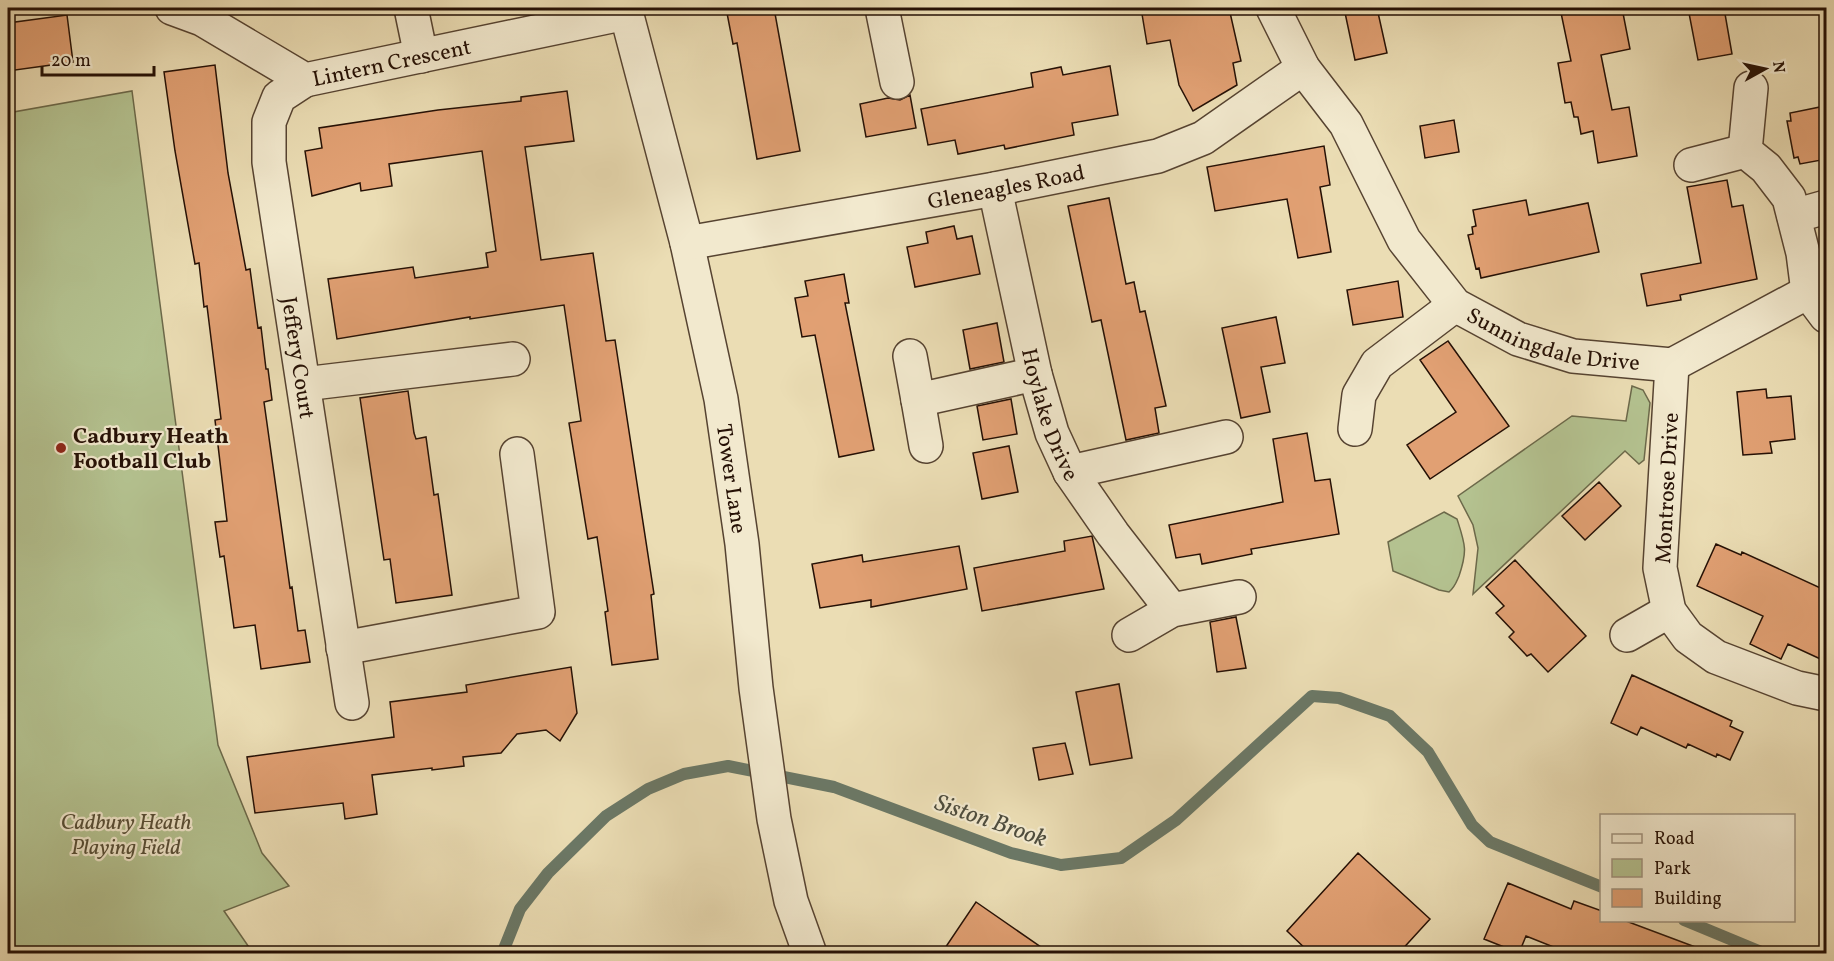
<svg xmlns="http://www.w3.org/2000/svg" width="1834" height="961" viewBox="0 0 1834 961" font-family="Vollkorn,serif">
<rect width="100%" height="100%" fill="#ebddb4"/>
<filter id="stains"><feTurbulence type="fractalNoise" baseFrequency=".00333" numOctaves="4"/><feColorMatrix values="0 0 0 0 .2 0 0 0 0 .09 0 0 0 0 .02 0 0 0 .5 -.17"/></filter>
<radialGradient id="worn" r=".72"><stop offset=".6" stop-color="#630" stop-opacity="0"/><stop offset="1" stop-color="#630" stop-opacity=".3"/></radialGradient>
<!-- green -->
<path fill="#b4c290" stroke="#6c694a" stroke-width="1.5" d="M132 91 218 745 262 853 289 886 224 911 253 953H8V113Z
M1632 386 1643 390 1650 403 1644 460 1639 464 1625 451 1473 594 1478 548 1473 525 1458 496 1572 416 1626 421Z
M1444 512 1457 519C1465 544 1468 550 1459 576 1456 583 1455 587 1449 592L1439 590 1393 571 1388 542Z"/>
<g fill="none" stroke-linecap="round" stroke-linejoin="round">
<!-- stream -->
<path stroke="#6b7866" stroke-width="12" d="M1684 920 1766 954
M502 954 520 909 548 873 606 816 648 789 684 774 728 766 834 787 1011 853 1061 865 1121 858 1176 820 1312 696 1339 698 1390 716 1428 752 1472 825 1490 842 1602 887"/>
</g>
<!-- building -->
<path fill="#e1a073" stroke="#251005" stroke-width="1.5" d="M726 8H774L800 151 757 159 737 43 733 44Z
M1141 8H1229L1241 61 1233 63 1237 85 1193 111 1179 85 1170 40 1147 44Z
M1344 8H1377L1387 53 1355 60Z
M1560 8H1622L1630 49 1601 55 1612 110 1629 107 1637 156 1598 163 1593 131 1581 134 1578 117H1574L1571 102 1565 103 1558 63 1571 61Z
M1688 8H1724L1732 54 1698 60Z
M67 15 73 62 8 71V23Z
M215 65 228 173 246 270 250 269 258 328 261 327 266 369H268L272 400 264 402 290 588 292 587 298 631 305 630 310 662 261 669 255 625 234 628 224 556 220 557 215 522 227 521 215 420 221 419 207 306 204 307 199 263 195 264 175 151 164 72Z
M1110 66 1118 115 1072 123 1074 135 1005 149 1004 145 958 154 955 140 928 145 921 109 1033 87 1031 73 1061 67 1063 75Z
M567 91 574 141 525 147 541 260 593 253 606 341 615 340 654 594 651 595 658 659 612 665 605 612 608 611 597 537 588 539 569 423 581 421 564 305 470 319V317L337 339 328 279 413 267 415 278 488 267 486 253 496 251 482 151 389 164 392 186 361 191 360 183 312 196 305 151 322 148 319 128 438 110 521 101V97Z
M910 95 916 128 866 137 860 104 888 98 900 100Z
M1820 107V110L1827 109V159L1800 164 1798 157 1794 158 1787 121H1791L1790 113Z
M1454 120 1459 152 1425 158 1420 126Z
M1324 146 1330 185 1320 187 1331 252 1298 258 1287 199 1215 211 1207 167Z
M1727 180 1732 207 1743 205 1757 279 1680 295 1681 300 1647 306 1641 274 1701 263 1687 187Z
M1109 198 1126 284 1134 282 1140 312 1145 311 1166 406 1155 408 1159 433 1126 440 1101 320 1092 322 1068 206Z
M1526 200 1529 215 1588 203 1599 252 1481 278 1479 268 1476 269 1468 235 1473 234 1472 227 1476 226 1473 210Z
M954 226 957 239 972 236 980 274 915 287 907 247 928 243 926 232Z
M844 274 849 303H845L874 450 839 457 815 335 802 337 795 298 808 296 805 281Z
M1398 281 1403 317 1353 325 1347 290Z
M1276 317 1285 363 1261 367 1270 412 1241 418 1222 328Z
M997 323 1004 362 970 369 963 330Z
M1448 341 1509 426 1430 479 1407 445 1456 412 1420 360Z
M1766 389 1767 398 1791 396 1795 439 1770 442 1772 453 1743 455 1737 392Z
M408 391 414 433 416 439 426 437 434 495 438 494 452 595 396 603 390 559 384 560 360 398Z
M1011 399 1017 434 983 440 977 406Z
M1307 433 1315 481 1330 479 1339 534 1251 549 1252 554 1202 564 1200 554 1176 558 1169 525 1283 502 1273 439Z
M1009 446 1018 492 982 499 973 453Z
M1599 482 1621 506 1585 540 1562 516Z
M1092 536 1104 589 982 611 974 568 1065 551 1064 541Z
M1716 544 1741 555 1742 552 1827 591V662L1788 644 1781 659 1750 644 1763 616 1697 586Z
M959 546 967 589 871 607V600L820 608 812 564 862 555 863 562Z
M1515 560 1586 636 1548 672 1531 654 1527 656 1509 637 1514 632 1496 613 1504 606 1486 587Z
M1236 617 1246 668 1217 672 1210 622Z
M571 667 577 713 560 741 546 730 517 734 501 753 463 757 464 766 432 770V768L372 775 377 814 345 819 343 803 255 813 247 757 394 737 390 702 467 692 466 685Z
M1632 675 1732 721 1730 726 1743 732 1730 760 1717 754 1716 757 1688 744 1686 748 1641 727 1637 735 1611 723Z
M1119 684 1132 758 1090 765 1076 692Z
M1065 743 1073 774 1039 780 1033 748Z
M1358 853 1430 919 1398 954H1311L1287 931Z
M1508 883 1571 909 1574 901 1602 911V921H1626L1706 951 1705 954H1571L1526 936 1519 953 1484 939Z
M976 902 1051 954H941Z"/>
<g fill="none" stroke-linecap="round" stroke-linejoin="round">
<defs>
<g id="minor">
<path id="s1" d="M172 8 202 19 305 80 626 13"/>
<path d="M411 8 421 56"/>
<path id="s2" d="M625 8 687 243 721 399 742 544 756 688 774 819 791 901 810 954"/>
<path d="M882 8 897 82"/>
<path id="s3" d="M1273 8 1303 68 1346 124 1404 240 1455 305 1518 339 1573 356 1672 365 1808 292"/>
<path id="s4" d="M305 80 279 97 269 122V162L352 703"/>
<path d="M1751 88 1745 151 1766 168 1789 198 1803 253 1808 292 1826 316"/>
<path d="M1691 165 1745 151"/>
<path id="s5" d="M995 189 1035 374 1052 433 1070 472 1113 534 1172 610"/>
<path d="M1794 216 1826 207"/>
<path id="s6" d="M687 243 995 189 1158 156 1203 138 1303 68"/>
<path d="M910 356 918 400 1035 374"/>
<path d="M1672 365 1660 568 1669 611 1688 637 1716 657 1797 688 1826 694"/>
<path d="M304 384 513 359"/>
<path d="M918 400 926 446"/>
<path d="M1355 429 1359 395 1377 364 1455 305"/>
<path d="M1070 472 1226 437"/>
<path d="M1129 635 1172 610 1239 597"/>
<path d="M1627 635 1669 611"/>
<path d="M343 648 538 612 517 454"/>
</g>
</defs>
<!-- minor casing -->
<use href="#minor" stroke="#564331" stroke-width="36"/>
<!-- minor -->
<use href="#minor" stroke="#f2e9ce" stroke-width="33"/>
</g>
<!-- markers -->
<circle fill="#8f2418" stroke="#f2e9ce" stroke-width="2" cx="61" cy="448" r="6"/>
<g text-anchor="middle" stroke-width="4.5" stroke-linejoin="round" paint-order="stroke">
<!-- street labels -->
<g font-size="22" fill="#251005" stroke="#f2e9ce">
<text dy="8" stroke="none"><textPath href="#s1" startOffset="240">Lintern Crescent</textPath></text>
<text dy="8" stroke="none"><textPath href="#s6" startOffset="324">Gleneagles Road</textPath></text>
<text dy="8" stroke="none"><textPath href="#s3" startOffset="456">Sunningdale Drive</textPath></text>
<text dy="8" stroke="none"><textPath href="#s4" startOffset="296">Jeffery Court</textPath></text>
<text dy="8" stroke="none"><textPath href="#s5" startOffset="232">Hoylake Drive</textPath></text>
<text dy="8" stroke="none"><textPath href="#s2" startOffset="483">Tower Lane</textPath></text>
<text transform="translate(1666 488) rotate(-87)" y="8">Montrose Drive</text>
</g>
<!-- poi labels -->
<g font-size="22" font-weight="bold" fill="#251005" stroke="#f2e9ce" text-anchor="start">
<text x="73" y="443">Cadbury Heath<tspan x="73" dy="25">Football Club</tspan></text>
</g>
<!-- park labels -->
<g font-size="22" font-style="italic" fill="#574e36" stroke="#f2e9ce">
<text x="126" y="829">Cadbury Heath<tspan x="126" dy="25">Playing Field</tspan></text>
</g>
<!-- water labels -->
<g font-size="24" font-style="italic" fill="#4e4d3e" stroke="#f2e9ce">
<text transform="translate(991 820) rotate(19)" y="8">Siston Brook</text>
</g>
</g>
<!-- margin -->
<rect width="1834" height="961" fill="none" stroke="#ebddb4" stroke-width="30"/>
<rect x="9" y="9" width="1816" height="943" fill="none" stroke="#251005" stroke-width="3"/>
<rect x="15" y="15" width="1804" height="931" fill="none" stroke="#251005" stroke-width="1.5"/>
<!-- legend -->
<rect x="1600" y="814" width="195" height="108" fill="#f2e9ce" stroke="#a0927e" stroke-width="1.5"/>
<rect x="1612" y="834" width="30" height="9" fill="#f2e9ce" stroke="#a0927e" stroke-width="1.5"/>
<text x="1654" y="844" font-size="18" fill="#251005">Road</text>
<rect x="1612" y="859" width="30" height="18" fill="#b4c290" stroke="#a0927e" stroke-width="1.5"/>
<text x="1654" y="874" font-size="18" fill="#251005">Park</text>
<rect x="1612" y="889" width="30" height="18" fill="#e1a073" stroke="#a0927e" stroke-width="1.5"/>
<text x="1654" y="904" font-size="18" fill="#251005">Building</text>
<!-- north arrow -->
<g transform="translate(1765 69) rotate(82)" stroke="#f2e9ce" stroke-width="4.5" paint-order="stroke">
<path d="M0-4.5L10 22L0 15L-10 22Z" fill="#251005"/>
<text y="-9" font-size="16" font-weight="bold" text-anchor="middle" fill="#251005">N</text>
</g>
<!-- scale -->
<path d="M42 66v9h112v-9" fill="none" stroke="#251005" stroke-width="3"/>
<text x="51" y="66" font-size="18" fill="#251005" stroke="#f2e9ce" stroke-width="4.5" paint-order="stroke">20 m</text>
<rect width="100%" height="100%" filter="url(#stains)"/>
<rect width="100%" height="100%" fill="url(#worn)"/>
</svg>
